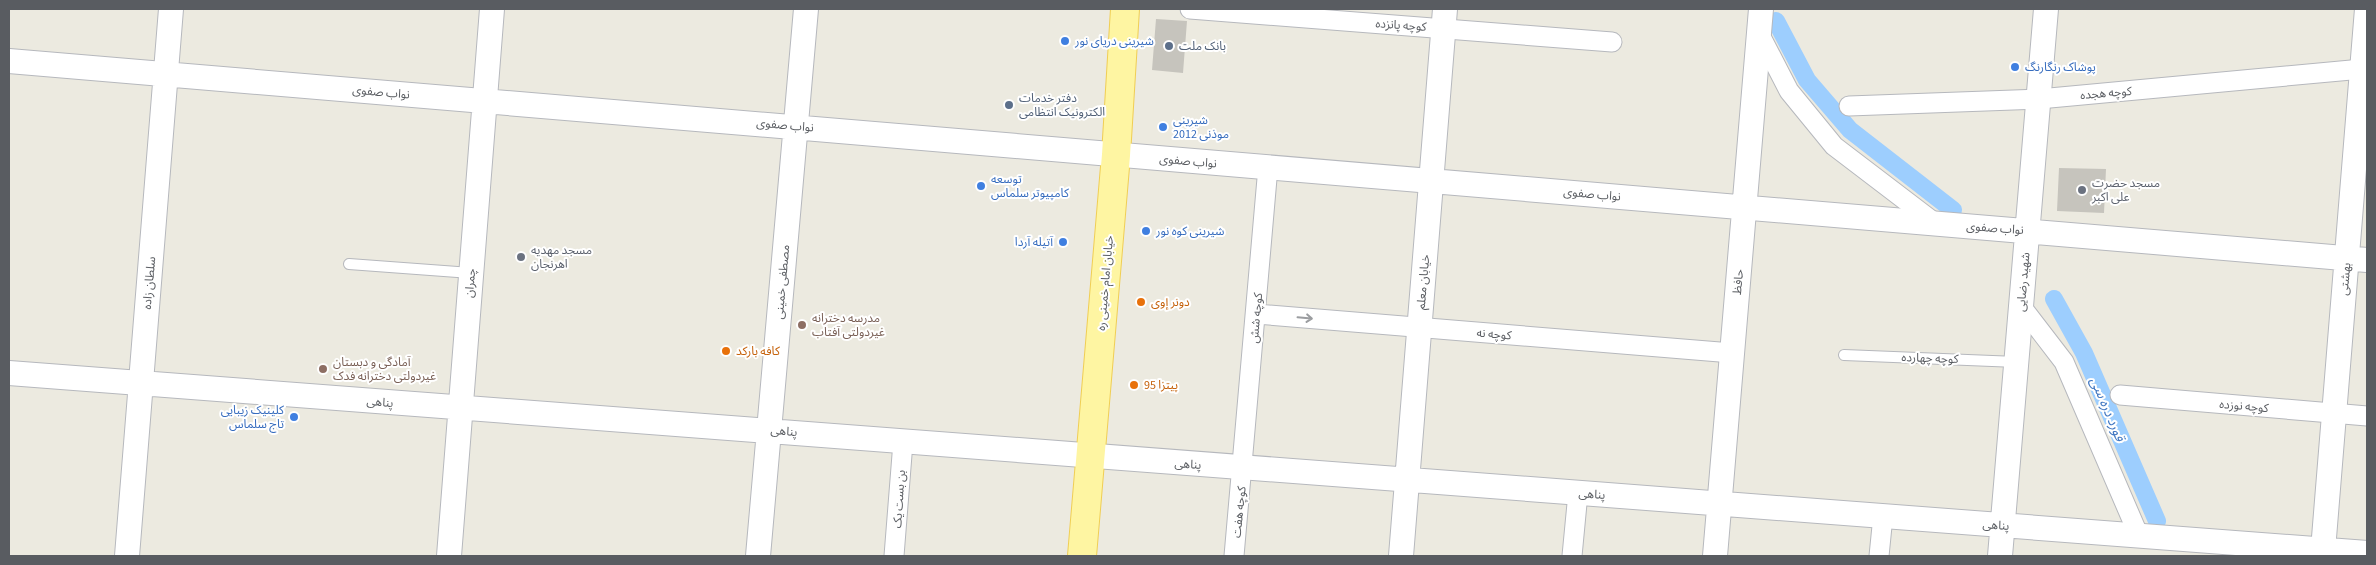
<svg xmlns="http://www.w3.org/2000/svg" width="2376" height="565" viewBox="0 0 2376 565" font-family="'Source Sans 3','Noto Sans Arabic',sans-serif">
<rect width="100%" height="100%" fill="#eceae0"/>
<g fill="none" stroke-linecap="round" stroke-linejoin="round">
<!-- canal -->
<path stroke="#9dcefe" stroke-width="18" d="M1776 21 1807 80 1850 130 1953 210
M2054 299 2084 353 2157 521"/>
</g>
<!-- building -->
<path fill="#c6c4bd" d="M1156 19 1187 21 1183 73 1152 70Z
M2059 168 2106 169 2104 213 2057 211Z"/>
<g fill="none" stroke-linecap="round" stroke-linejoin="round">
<defs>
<path id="service" d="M349 264 471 273
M1844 355 2017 362"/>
<path id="minor" d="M1190 9 1612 42
M1758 31 1789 91 1834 146 1935 223
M1849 106 2039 99 2362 69
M2021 306 2064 362 2139 536
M1256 314 1732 353
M2120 395 2367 416
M894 556 903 442
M1234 556 1268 167
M1572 556 1578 493
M1879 556 1883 516"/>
<path id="tertiary" d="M9 61 2367 260
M9 373 2367 553
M2323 550 2367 9
M127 556 171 9
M449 556 492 9
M758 556 806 9
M1401 556 1445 9
M1715 556 1761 9
M2000 556 2046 9"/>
<path id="primary" d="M1082 556 1116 155 1125 9"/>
</defs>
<!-- service casing -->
<use href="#service" stroke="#b6b8bd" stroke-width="12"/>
<!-- minor casing -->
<use href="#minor" stroke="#b6b8bd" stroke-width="21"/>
<!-- tertiary casing -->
<use href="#tertiary" stroke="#b6b8bd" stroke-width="26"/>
<!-- primary casing -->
<use href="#primary" stroke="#f0ce54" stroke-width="30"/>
<!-- service -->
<use href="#service" stroke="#fff" stroke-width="10"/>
<!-- minor -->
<use href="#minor" stroke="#fff" stroke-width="19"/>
<!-- tertiary -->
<use href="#tertiary" stroke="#fff" stroke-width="24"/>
<!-- primary -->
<use href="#primary" stroke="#fef5a2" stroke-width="28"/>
</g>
<!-- one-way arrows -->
<defs><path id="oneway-shaft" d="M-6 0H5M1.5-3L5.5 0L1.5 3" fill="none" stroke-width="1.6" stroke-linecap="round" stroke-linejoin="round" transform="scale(1.25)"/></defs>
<use stroke="#9b9da0" href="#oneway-shaft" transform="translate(1305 318) rotate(5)"/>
<!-- markers -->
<g fill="#3f7fe0" stroke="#fff" stroke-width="2">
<circle cx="1065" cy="41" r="5"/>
<circle cx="2015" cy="67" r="5"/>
<circle cx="1163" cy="127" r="5"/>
<circle cx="981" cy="186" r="5"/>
<circle cx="1146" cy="231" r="5"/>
<circle cx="1063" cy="242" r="5"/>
<circle cx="294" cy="417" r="5"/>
</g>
<g fill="#5c6f8a" stroke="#fff" stroke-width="2">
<circle cx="1169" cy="46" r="5"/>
<circle cx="1009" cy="105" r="5"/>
</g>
<g fill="#6b7280" stroke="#fff" stroke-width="2">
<circle cx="2082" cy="190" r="5"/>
<circle cx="521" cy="257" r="5"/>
</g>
<g fill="#e8710a" stroke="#fff" stroke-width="2">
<circle cx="1141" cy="302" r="5"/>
<circle cx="726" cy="351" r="5"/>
<circle cx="1134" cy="385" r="5"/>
</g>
<g fill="#8d6e63" stroke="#fff" stroke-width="2">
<circle cx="802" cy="325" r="5"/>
<circle cx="323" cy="369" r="5"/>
</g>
<g text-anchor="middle" stroke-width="4" stroke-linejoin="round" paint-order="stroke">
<!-- street labels -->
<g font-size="12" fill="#595c61" stroke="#fff">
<text transform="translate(1401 25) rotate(4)" y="4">کوچه پانزده</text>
<text transform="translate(381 92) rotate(5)" y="4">نواب صفوی</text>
<text transform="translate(2106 93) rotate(-5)" y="4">کوچه هجده</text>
<text transform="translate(785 125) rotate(5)" y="4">نواب صفوی</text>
<text transform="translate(1188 161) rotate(5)" y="4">نواب صفوی</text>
<text transform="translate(1592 194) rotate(5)" y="4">نواب صفوی</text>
<text transform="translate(1995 228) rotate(4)" y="4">نواب صفوی</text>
<text transform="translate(2345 279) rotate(-85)" y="4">بهشتی</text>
<text transform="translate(782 282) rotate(-85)" y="4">مصطفی خمینی</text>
<text transform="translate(1423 282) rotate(-85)" y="4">خیابان معلم</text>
<text transform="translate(1738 282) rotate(-85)" y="4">حافظ</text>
<text transform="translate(2023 282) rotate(-85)" y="4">شهید رضایی</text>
<text transform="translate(149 283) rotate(-85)" y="4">سلطان زاده</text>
<text transform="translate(470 283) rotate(-85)" y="4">چمران</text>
<text transform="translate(1105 283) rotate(-85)" y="4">خیابان امام خمینی ره</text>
<text transform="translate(1256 318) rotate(-85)" y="4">کوچه شش</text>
<text transform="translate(1494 334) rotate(5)" y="4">کوچه نه</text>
<text transform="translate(1930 358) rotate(2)" y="4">کوچه چهارده</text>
<text transform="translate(380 402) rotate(5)" y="4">پناهی</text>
<text transform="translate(2244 406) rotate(5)" y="4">کوچه نوزده</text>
<text transform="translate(784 431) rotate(5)" y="4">پناهی</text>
<text transform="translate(1188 464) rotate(4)" y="4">پناهی</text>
<text transform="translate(1592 494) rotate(4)" y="4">پناهی</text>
<text transform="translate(899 499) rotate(-86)" y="4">بن بست یک</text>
<text transform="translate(1239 512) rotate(-84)" y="4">کوچه هفت</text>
<text transform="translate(1996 525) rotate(4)" y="4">پناهی</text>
</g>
<!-- shop labels -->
<g font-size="12" fill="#366cbe" stroke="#fff" text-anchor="start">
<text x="1075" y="45">شیرینی دریای نور</text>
<text x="2025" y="71">پوشاک رنگارنگ</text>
<text x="1173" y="124">شیرینی<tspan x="1173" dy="14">موذنی 2012</tspan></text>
<text x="991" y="183">توسعه<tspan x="991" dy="14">کامپیوتر سلماس</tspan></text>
<text x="1156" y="235">شیرینی کوه نور</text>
<text x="1053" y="246" text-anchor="end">آتیله آردا</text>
<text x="284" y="414" text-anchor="end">کلینیک زیبایی<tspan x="284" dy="14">تاج سلماس</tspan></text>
</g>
<!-- service labels -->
<g font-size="12" fill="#4e5e75" stroke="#fff" text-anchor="start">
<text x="1179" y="50">بانک ملت</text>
<text x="1019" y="102">دفتر خدمات<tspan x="1019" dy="14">الکترونیک انتظامی</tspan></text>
</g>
<!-- worship labels -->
<g font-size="12" fill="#5b616d" stroke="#fff" text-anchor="start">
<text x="2092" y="187">مسجد حضرت<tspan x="2092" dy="14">علی اکبر</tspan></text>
<text x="531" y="254">مسجد مهدیه<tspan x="531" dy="14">اهرنجان</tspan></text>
</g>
<!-- food labels -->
<g font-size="12" fill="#c56008" stroke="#fff" text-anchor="start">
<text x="1151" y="306">دونر إوی</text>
<text x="736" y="355">کافه بارکد</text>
<text x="1144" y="389">پیتزا 95</text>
</g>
<!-- education labels -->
<g font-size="12" fill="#785e54" stroke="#fff" text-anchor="start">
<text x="812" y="322">مدرسه دخترانه<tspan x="812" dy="14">غیردولتی آفتاب</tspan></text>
<text x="333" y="366">آمادگی و دبستان<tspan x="333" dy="14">غیردولتی دخترانه فدک</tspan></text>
</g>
<!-- water labels -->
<g font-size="14" font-style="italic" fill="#4177c1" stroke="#fff">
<text transform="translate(2108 409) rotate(67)" y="5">قورد دره سی</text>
</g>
</g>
<!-- border -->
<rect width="2376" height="565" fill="none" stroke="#595c61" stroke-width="20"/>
</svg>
